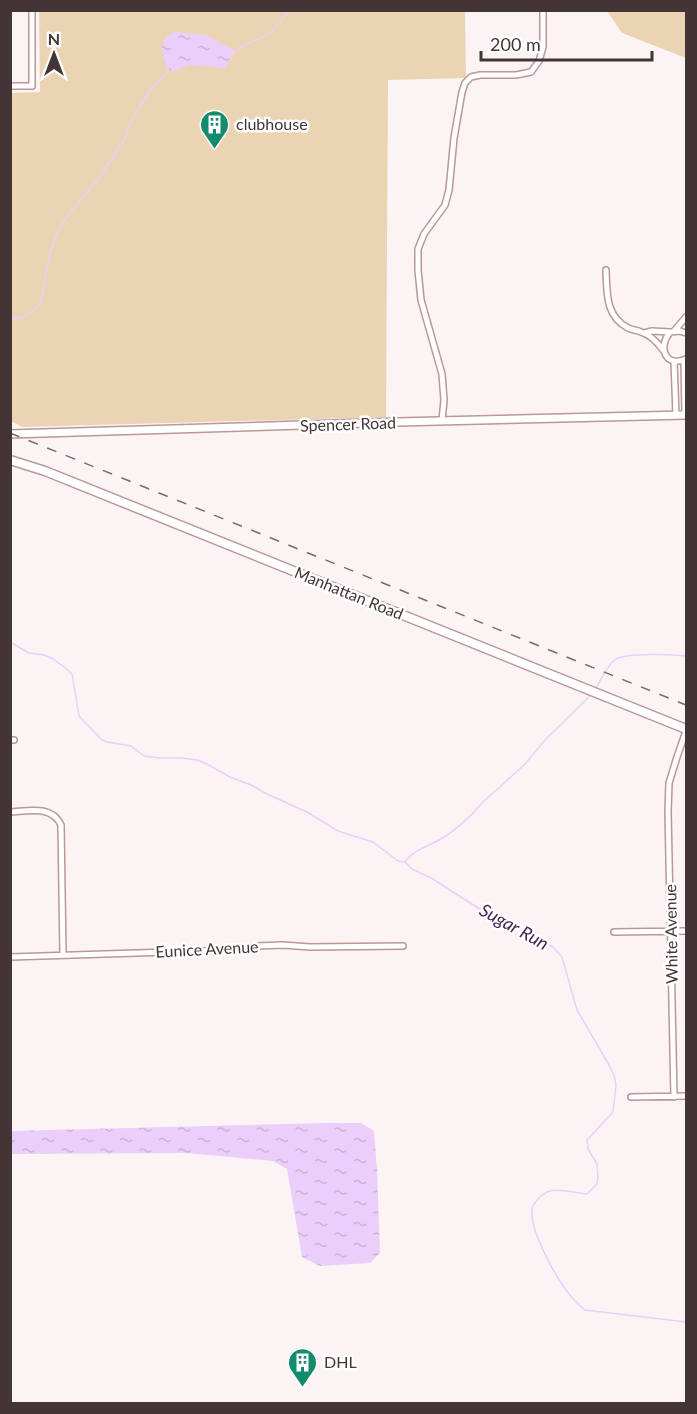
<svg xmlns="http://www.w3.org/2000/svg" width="697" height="1414" viewBox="0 0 697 1414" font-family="Lato,sans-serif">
<defs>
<pattern id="water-ripples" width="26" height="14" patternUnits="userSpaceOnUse" patternTransform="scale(1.5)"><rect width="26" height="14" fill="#ebcef9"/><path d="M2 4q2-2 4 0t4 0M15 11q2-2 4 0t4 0" fill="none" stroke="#cbb2d6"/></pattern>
</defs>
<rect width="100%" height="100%" fill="#fcf4f4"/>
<!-- grass -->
<path fill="#ead4b4" d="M39 11H465L466 78 388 80 386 417 22 427 11 421 10 93 40 92Z
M607 11H686V58L622 33Z"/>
<!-- water -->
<path fill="url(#water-ripples)" d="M174 32 206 35 235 51V53L230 58 226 68 190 65 171 72C165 65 160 51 163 42 165 38 170 34 174 32Z
M326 1123H361L374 1131 377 1170 380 1253 370 1263 320 1266 302 1257 287 1169 273 1161 187 1153 11 1154V1131Z"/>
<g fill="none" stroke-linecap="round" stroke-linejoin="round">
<!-- stream -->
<path stroke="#ebcef9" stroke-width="1.5" d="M235 51C245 42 250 43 261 38 273 32 282 20 290 10
M10 320 26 316 39 306 43 291 50 252 59 228 73 209 98 179 113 157 126 136 129 126 139 108 150 90 169 70
M10 642 29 653 44 655 53 659 64 667 72 674 79 716 102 740 107 742 131 746 144 756 160 758H181L197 760 207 764 230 777 251 785 267 794 307 812 338 831 373 842 398 861 405 862 412 869 431 878 486 913 553 947 562 957 577 1010 609 1065 614 1075 616 1085 613 1112 587 1140 588 1149 597 1164 598 1177 597 1184 587 1194C577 1193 559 1188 550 1191 543 1193 533 1202 532 1210 530 1230 554 1274 566 1290 571 1297 578 1304 585 1310L686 1322
M595 690C601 680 606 666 616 659 626 653 674 654 686 656
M405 861C413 852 422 848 433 843 449 836 471 817 482 803L525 764 546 739 592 694"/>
<defs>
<path id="minor" d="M10 86H32V10
M606 270C607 292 605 316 628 328 632 330 637 330 641 332 650 335 658 343 663 350
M674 331 686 317
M644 333 652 331 670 332
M686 333 680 331 670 332C657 348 666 368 686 359
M674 361 676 415
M684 361 685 415
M442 421 444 400 442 374 421 300 418 270V249L424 234 445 205 449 190 454 138 462 92 465 83 471 77 480 75H516L531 72 539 61 543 47V10
M10 740H14
M10 812C29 811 52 805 61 825L63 955
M614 932 686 931
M10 957 232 950 256 946 283 945 310 947 403 946
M631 1097 686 1096
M674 1097 668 811 669 783 677 757 686 731"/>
<path id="tertiary" d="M10 434 398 422 686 415"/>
<path id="primary" d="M10 460 45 471 686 729"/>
</defs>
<!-- minor casing -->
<use href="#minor" stroke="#bb9798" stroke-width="8"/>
<!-- tertiary casing -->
<use href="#tertiary" stroke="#bb9798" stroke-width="10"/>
<!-- primary casing -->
<use href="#primary" stroke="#bb9798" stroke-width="11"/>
<!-- minor -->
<use href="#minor" stroke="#fff" stroke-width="5"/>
<!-- tertiary -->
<use href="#tertiary" stroke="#fff" stroke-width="7"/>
<!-- primary -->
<use href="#primary" stroke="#fff" stroke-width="8"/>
<!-- rail -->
<path stroke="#776b6b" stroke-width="1.5" stroke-dasharray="10 10" stroke-linecap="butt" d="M10 433 686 705"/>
</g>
<!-- icons -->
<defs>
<symbol id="building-pin" viewBox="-11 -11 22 30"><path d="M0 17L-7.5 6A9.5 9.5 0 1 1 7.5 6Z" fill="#138b6d" stroke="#fff"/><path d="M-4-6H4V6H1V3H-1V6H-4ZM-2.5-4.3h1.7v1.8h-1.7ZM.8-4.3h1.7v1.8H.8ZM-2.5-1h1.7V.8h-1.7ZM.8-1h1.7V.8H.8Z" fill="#fff"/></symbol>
</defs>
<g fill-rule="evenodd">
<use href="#building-pin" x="198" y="108" width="33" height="45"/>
<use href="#building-pin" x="286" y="1346" width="33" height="45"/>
</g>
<g text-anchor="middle" stroke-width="5" stroke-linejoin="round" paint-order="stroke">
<!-- poi labels -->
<g font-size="16" fill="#433535" stroke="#fff" text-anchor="start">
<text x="236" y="130">clubhouse</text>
<text x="324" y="1368">DHL</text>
</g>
<!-- street labels -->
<g font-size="16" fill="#433535" stroke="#fff">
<text transform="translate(348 424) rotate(-2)" y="6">Spencer Road</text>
<text transform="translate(349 593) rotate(22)" y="6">Manhattan Road</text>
<text transform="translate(671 934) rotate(-91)" y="6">White Avenue</text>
<text transform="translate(207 949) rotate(-3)" y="6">Eunice Avenue</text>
</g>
<!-- water labels -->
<g font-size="18" font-style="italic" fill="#462355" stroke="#fff">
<text transform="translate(514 927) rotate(29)" y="6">Sugar Run</text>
</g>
</g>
<!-- border -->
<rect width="697" height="1414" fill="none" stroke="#433535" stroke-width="24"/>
<!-- north arrow -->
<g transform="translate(54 54)" stroke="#ffffff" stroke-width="4.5" paint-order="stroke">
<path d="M0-4.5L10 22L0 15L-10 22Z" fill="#433535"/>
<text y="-9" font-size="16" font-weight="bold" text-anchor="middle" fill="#433535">N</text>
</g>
<!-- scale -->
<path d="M481 51v9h171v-9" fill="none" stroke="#433535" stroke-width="3"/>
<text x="490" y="51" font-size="18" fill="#433535" stroke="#ffffff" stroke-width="4.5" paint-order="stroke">200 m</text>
</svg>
